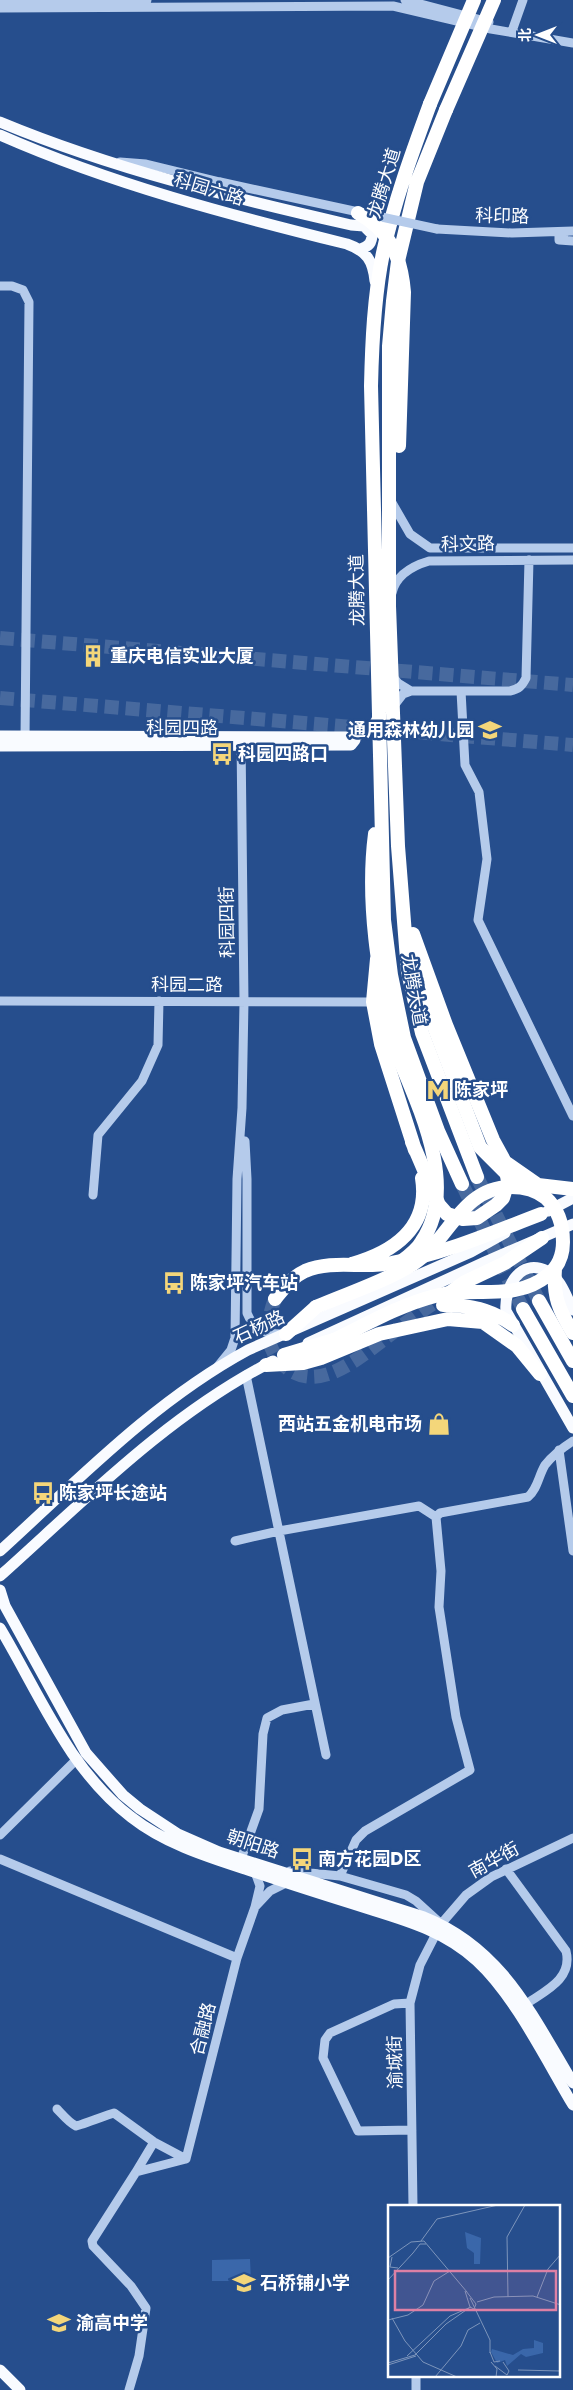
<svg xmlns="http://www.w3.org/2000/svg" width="573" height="2390" viewBox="0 0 573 2390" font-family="Jost,'Noto Sans SC',sans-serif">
<rect width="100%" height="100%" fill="#264e8d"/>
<!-- green -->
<path fill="#3a67aa" d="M250 2259 251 2281H212V2260Z"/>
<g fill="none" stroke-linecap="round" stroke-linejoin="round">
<!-- highway-tunnel -->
<path stroke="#47699e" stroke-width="14" stroke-dasharray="14 7" stroke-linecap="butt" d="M0 638 573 685
M0 698 573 745
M477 1177 539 1301
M462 1184 523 1309
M275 1299C268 1317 264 1341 277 1358 311 1401 356 1360 387 1337 404 1324 421 1311 440 1299"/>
<!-- minor -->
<path stroke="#b5cbeb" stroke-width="9" d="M405 0 489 22
M0 1 147 0
M0 8 393 6 491 29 573 43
M512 31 523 0
M120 162 146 164 220 182
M437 229 512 233 573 231
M566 232 559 235V240L573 241
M0 286H12L23 290 29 302 25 740
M391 501 410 534 430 548H573
M392 593C396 575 412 566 429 561L573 560
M392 676 398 683 411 691 403 694 393 707
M411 691H510C519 689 522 686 526 678L529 560
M461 691 465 765 479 792 487 859 478 920 573 1116
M0 1001 373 1002
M245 1141 247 1179V1313C254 1330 264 1334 281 1334
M93 1195 98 1135 142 1081 158 1045 159 1001
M218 1366 231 1350 235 1338 237 1179 242 1108 244 1002 241 739
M246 1375 326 1755
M559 1450 573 1551
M235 1541 279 1531 419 1506 436 1517
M0 1835 76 1760
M0 1859 237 1958
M241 1859 259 1809 263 1734 267 1718 282 1710 314 1704
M506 1869 566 1951C573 1979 545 1991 526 2004
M290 1871 340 1876 406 1895 416 1901 438 1921
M255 1872 260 1886 255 1907 270 1891 286 1883
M340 1876 356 1840 365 1831 470 1770 456 1717 439 1607 441 1571 436 1517 440 1513 528 1497C538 1488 538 1477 545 1465 553 1455 562 1448 573 1441
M410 2003 394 2004 330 2033 325 2040 323 2058 358 2131 412 2130
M57 2109C62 2114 69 2123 76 2126 78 2126 107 2115 114 2113L154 2142 186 2159
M186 2159 237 1958 255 1907
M136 2172 154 2142
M413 2206 410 2003 420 1965 441 1924 466 1895 491 1877 573 1838
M416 2376V2390
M129 2390 139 2356 146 2308 131 2286 93 2246 92 2241 136 2172 186 2159"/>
<!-- major -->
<path stroke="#f9fbff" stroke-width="11" d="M0 122C113 169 233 198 351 225L364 226 379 222
M0 135C111 184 230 215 347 244 367 251 373 261 375 281
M361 249C369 246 372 243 372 234L364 226
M0 736 351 737 371 730 379 716
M0 746 351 745 355 740 351 737
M548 1211 573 1198
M573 1310C567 1298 560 1277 547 1271 519 1257 504 1289 506 1311L573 1428
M308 1343 487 1261 573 1224
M0 1551C79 1479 154 1401 248 1350L471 1252 505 1233
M0 1576C86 1499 169 1414 273 1361
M0 1590 5 1606 86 1753 123 1795 140 1809 178 1834 219 1852 424 1917C502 1948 532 2015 573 2083
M0 1628C39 1693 69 1770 131 1817 164 1843 205 1856 245 1869 286 1883 327 1896 369 1909 408 1921 446 1932 477 1961 515 1996 546 2060 573 2105
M0 2370 20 2390"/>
<!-- highway -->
<path stroke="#fff" stroke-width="14" d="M430 104C412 153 394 202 383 253 374 296 372 342 371 386L384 920 391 975 404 1038 438 1131 462 1184
M446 110 417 182 398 261 393 301 389 346V606L398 846 408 972 422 1033 477 1177
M375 834C366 903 379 973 392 1041
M377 959 373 1002 381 1044 415 1150
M412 1142 439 1205 447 1214 463 1219 477 1218 496 1205 503 1198 508 1182 505 1162 493 1140 446 1025 413 934
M505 1162 538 1185 573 1189
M352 1264C394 1252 430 1227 422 1178
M445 1296 465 1282 505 1263 542 1238
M275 1299C284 1288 292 1277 305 1271 333 1259 363 1269 392 1263 444 1254 491 1233 541 1214
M539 1301 573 1361
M443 1305C470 1305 490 1309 513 1325
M523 1309 573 1396
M286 1334 316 1307
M284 1355 334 1340
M266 1365 303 1363 321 1358 379 1334 448 1319 483 1322 517 1346 540 1374"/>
<!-- minor-bridge -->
<path stroke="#b5cbeb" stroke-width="9" d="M220 182 437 229"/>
<!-- highway-bridge -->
<path stroke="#fff" stroke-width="14" d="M430 104 474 0
M446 110 494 0
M358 213C390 231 401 256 404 292L399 446
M426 997 435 1029 480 1147 508 1175 528 1187
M392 1041C414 1098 461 1183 422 1241 416 1252 404 1259 394 1267
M555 1269C553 1297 559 1310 573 1333
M316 1307C348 1293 384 1282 413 1264 449 1241 461 1187 511 1187 523 1187 536 1190 546 1198 559 1210 563 1225 563 1242 563 1255 558 1267 548 1275 514 1303 474 1285 435 1296 400 1305 367 1324 334 1340"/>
</g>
<!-- icons -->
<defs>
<symbol id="building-bare" viewBox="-9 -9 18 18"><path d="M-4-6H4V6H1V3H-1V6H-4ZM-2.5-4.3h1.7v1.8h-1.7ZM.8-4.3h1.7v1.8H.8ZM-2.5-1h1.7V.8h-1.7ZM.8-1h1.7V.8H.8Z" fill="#f4d67a" stroke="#264e8d" stroke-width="2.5" paint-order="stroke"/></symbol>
<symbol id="school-bare" viewBox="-9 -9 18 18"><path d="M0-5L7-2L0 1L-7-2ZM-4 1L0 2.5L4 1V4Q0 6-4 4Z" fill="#f4d67a" stroke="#264e8d" stroke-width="2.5" paint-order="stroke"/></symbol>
<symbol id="bus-bare" viewBox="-9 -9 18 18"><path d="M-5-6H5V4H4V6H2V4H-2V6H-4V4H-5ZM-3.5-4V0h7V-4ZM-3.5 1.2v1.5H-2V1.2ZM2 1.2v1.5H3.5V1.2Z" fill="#f4d67a" stroke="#264e8d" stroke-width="2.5" paint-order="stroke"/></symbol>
<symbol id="metro-bare" viewBox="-9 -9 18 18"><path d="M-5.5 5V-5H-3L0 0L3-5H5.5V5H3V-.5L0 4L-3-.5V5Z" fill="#f4d67a" stroke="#264e8d" stroke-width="2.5" paint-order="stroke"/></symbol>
<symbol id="shop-bare" viewBox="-9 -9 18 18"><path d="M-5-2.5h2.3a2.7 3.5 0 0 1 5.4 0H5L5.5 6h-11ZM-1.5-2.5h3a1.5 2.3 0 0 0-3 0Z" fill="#f4d67a" stroke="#264e8d" stroke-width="2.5" paint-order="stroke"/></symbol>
</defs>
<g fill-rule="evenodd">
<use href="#building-bare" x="77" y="640" width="32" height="32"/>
<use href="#school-bare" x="474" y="714" width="32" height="32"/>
<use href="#bus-bare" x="206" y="738" width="32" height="32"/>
<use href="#metro-bare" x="422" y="1074" width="32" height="32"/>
<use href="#bus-bare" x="158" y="1267" width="32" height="32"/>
<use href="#shop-bare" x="423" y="1408" width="32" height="32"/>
<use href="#bus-bare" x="27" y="1477" width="32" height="32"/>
<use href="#bus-bare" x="286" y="1843" width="32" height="32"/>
<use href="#school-bare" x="228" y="2267" width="32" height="32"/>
<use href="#school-bare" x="43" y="2307" width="32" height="32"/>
</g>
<g text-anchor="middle" stroke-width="5" stroke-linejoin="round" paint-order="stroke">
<!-- street labels -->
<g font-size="18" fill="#fff" stroke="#264e8d">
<text transform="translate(384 183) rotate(-73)" y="6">龙腾大道</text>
<text transform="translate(209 189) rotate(17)" y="6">科园六路</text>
<text transform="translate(502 216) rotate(1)" y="6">科印路</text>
<text transform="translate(468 544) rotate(-1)" y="6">科文路</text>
<text transform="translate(357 590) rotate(-91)" y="6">龙腾大道</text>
<text x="182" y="734">科园四路</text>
<text transform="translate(227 922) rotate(-91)" y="6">科园四街</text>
<text x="187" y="991">科园二路</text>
<text transform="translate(414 990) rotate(80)" y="6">龙腾大道</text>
<text transform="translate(259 1327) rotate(-25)" y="6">石杨路</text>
<text transform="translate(253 1844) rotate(18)" y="6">朝阳路</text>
<text transform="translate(494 1860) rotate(-29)" y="6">南华街</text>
<text transform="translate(203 2029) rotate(-76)" y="6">合融路</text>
<text transform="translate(395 2062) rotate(-91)" y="6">渝城街</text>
</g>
<!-- poi labels -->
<g font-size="18" font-weight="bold" fill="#fff" stroke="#264e8d" text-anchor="start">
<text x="110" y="662">重庆电信实业大厦</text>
<text x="474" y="736" text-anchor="end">通用森林幼儿园</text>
<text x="238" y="760">科园四路口</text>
<text x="454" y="1096">陈家坪</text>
<text x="190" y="1289">陈家坪汽车站</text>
<text x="422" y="1430" text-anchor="end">西站五金机电市场</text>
<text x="59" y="1499">陈家坪长途站</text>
<text x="318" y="1865">南方花园D区</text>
<text x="260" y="2289">石桥铺小学</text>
<text x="76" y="2329">渝高中学</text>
</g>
</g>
<!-- overview -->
<g transform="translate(388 2205)">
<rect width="172" height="172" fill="#264e8d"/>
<path d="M77 27 93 33 92 59H86V48L79 43ZM146 135 155 138V148L138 152 133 149 119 161 117 155 109 158 103 147 104 144 125 150 135 144 146 143Z" fill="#3a67aa"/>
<path fill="none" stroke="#7d95bb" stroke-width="1" d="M33 36 49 14 110 0M25 48 32 39H38M4 52 2 62 10 63M0 53 23 37 36 36 79 87M0 75 25 48M77 86 82 102 86 104 88 99 78 86M120 92 119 32 137 0M149 92 160 64 173 49M82 93 102 135V148M89 97 106 92 145 91 173 100M4 113 17 136 35 157 69 172M0 115 20 110 35 100 46 76 62 66M102 147 106 157 112 156M19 151 62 111 83 102M103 157 109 164 108 172M0 158 27 150 58 119 81 103M0 160 28 151M107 161 119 170 121 166 115 157M130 165 173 166M47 172 73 141 80 125 92 118"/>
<path fill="#dd80a5" fill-opacity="0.15" stroke="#dd80a5" stroke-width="2.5" d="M7 66H168V105H7Z"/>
<rect width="172" height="172" fill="none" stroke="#fff" stroke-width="2.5"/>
</g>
<!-- north arrow -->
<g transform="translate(538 35) rotate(270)" stroke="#264e8d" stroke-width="4" paint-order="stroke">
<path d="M0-4L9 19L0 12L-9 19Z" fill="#ffffff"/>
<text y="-8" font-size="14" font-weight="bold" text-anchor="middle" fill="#ffffff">北</text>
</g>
</svg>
